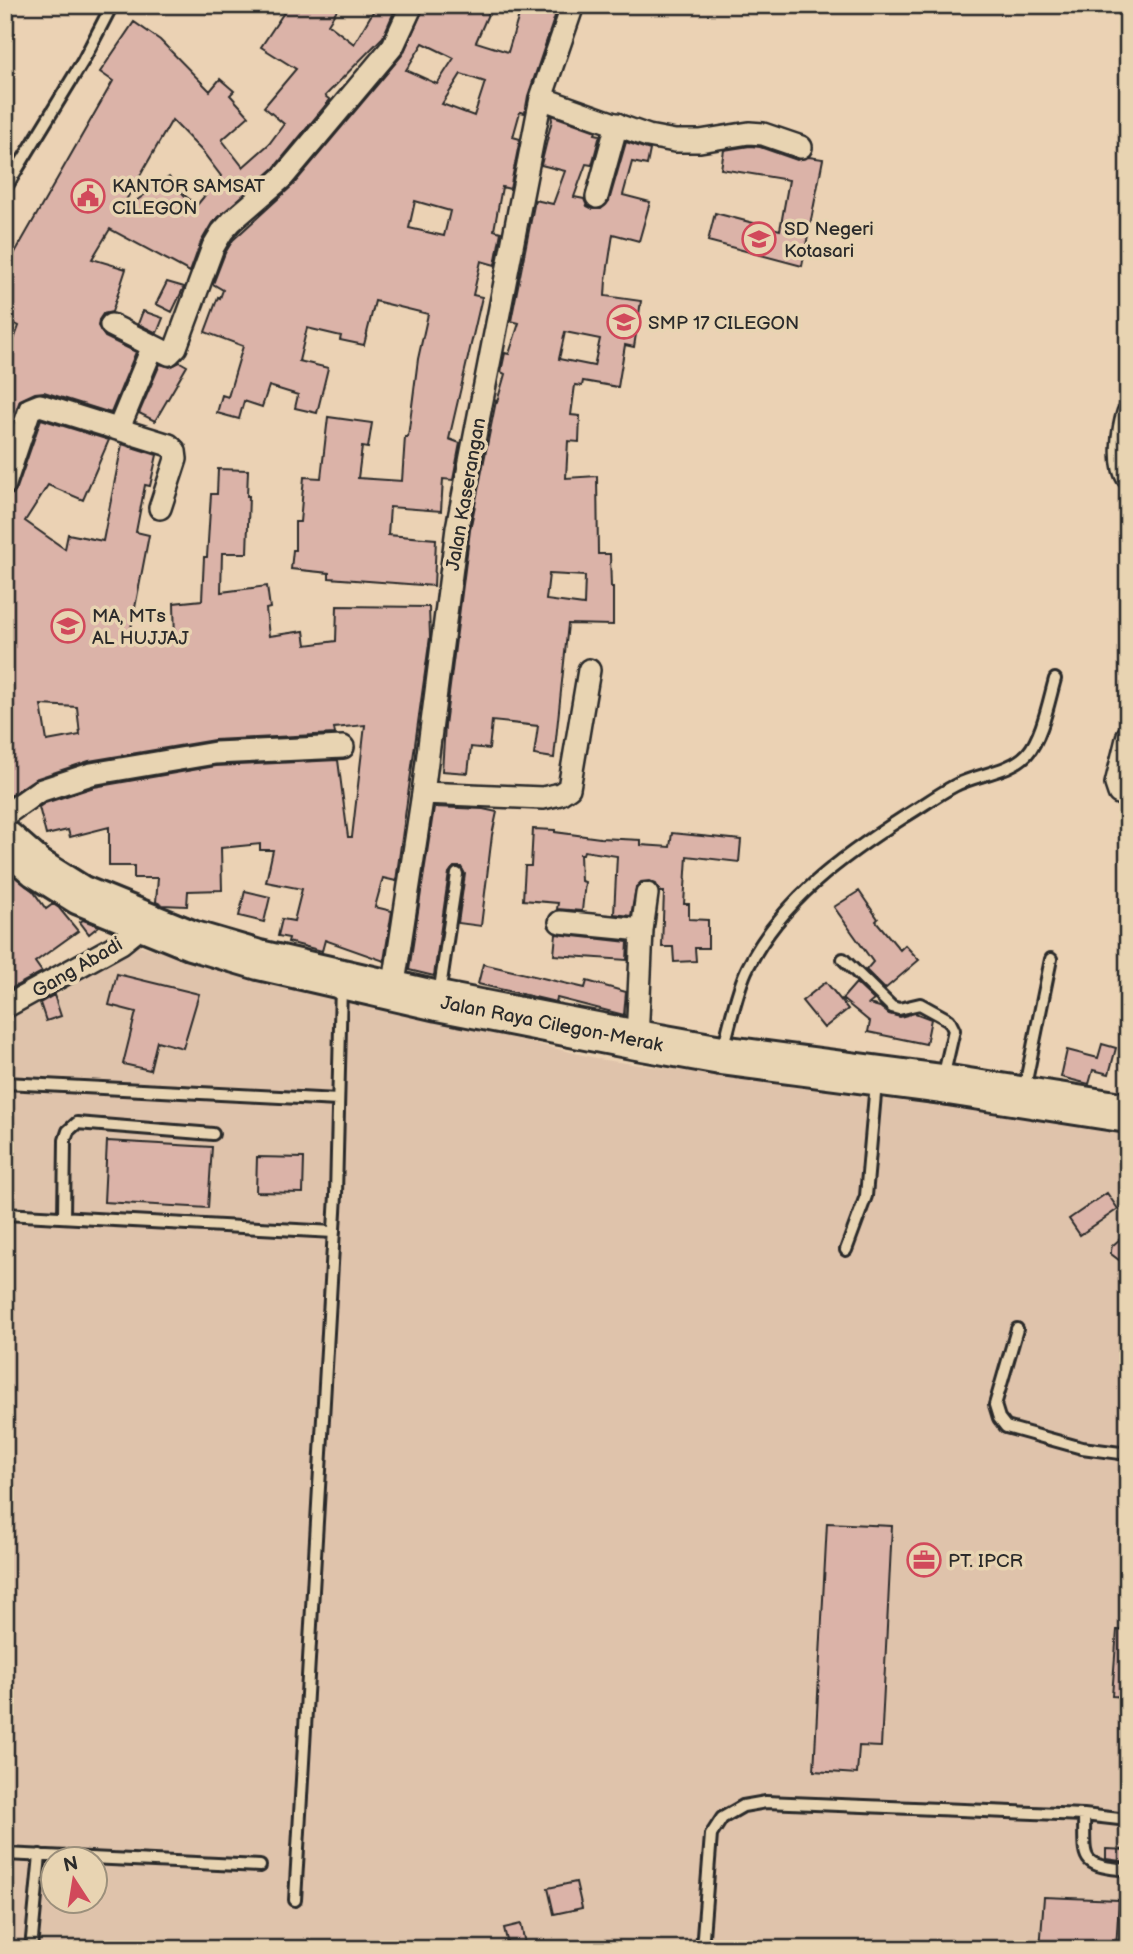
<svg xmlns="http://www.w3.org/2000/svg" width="1133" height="1954" viewBox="0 0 1133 1954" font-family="'Balsamiq Sans',sans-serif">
<rect width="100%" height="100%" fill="#ebd2b4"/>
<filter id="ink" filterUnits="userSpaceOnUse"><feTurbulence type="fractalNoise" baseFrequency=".0143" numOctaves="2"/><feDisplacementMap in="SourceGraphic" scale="14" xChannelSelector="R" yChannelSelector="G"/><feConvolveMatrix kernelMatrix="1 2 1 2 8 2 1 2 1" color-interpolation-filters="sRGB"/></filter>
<g filter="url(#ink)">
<!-- built -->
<path fill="#dfc3ab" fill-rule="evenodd" d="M134 944 335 996 604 1060 846 1094 1117 1129 1128 1133V1949H5V1017L51 999ZM52 1860H94V1902H52Z"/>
<!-- building -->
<path fill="#dbb3a8" stroke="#2b2b2b" stroke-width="2" fill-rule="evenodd" d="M289 5H340L328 24 354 44 377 5H397L383 37 325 96 330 100 274 168 212 223 201 242 190 272 110 229 92 259 126 269 112 312 103 314 99 320 98 326 105 337 136 352 111 413 44 392 35 393 20 400 5 442V364L19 326 5 319V270L113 81 100 72 134 22 160 40 210 91 220 79 234 91 230 95 249 116 222 140 243 167 269 144 284 124 264 107 296 69 261 47ZM172 120 202 151 221 176 197 205 184 195 169 177 118 214Z
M425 5H492L476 42 508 52 522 5H543L557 10 528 96 525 113 520 112 513 137 520 139 510 189 502 187 494 230 501 232 495 265 481 261 473 295 482 297 449 439 460 443 453 480 443 479 441 511 390 507 388 535 436 539 434 586 329 578V573L291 569 293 550H295V522H300L304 477 321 478 328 417 372 423 368 448 362 447 358 478 402 481 405 437H408L418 359 428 314 375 301 364 345 340 340 341 336 307 328 299 361 328 368 317 413 295 408 298 395 269 386 262 407 244 401 239 419 217 413 222 395 228 397 243 346 205 332 218 297 220 298 223 290 213 284 225 253 233 240 293 185 403 54ZM423 43 454 58 437 84 406 70ZM461 74 485 82 474 116 442 104ZM415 201 450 211 444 236 409 228Z
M551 115 596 131 595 134 600 135 592 165 586 164 574 197 584 199 587 206 593 209H601L609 201 626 142 650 150 647 165 632 162 623 195 650 202 639 241 613 234 606 280 605 296 641 301 634 347 625 345 618 387 583 381 582 386 575 385 571 415 580 416 579 442 568 441 566 478 597 476 598 554H610L611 587H613V625L568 624 554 758 534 755 538 726 492 721 489 749 471 747 468 773 442 771 445 725 470 530 496 401 497 402 505 374 501 372 505 353 509 354 519 323 511 321 535 200 553 204 565 171 541 165 552 120ZM565 332 600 339 594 366 559 359ZM549 574 585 576 584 605 546 600Z
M750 146 760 147 797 160 809 157 823 159 802 266 708 241 715 213 780 230 789 180 721 169 724 150Z
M167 282 184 287 172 312 156 304Z
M143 311 163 318 157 333 138 324Z
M180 362 187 366 155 421 139 413 160 364 170 367Z
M41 419 109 440 83 500 48 485 25 521 65 549 68 534 103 541 122 444 157 455 150 486 145 485 136 532 149 535 129 639 175 642 174 603 202 600 204 557H207L211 494H217L218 469 248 470 247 496H249L247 553H222L221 592 267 586 270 608 266 609 269 636 304 631 306 645 336 641 337 606 429 607 430 637 396 881 383 878 375 907 392 911 384 961 325 940 322 951 288 942 289 938 278 936 282 919 294 921 302 889 266 882 273 850H260V844L221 848 222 890 188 891 187 906 162 905 156 902 158 878H134V866H109V827L70 837 68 830 46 835 39 807 45 803 94 787 216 766 338 760 348 837H352L365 725 334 728 335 734 214 740 89 761 35 779 5 799V497L13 494 17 488ZM41 705 77 707 80 735 47 741Z
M434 807 483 809 497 812 492 835 481 926 458 923 465 874 461 867H454L449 873 434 976 409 970Z
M533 829 555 830V832L600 838 641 840V845L670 847 672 833 741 840 739 862 687 856 684 904H689V919L708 920V948H695L696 961 674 962 673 947H662L664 892H660L656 884 649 881 641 882 636 887 631 916 614 914 617 856 584 851 583 854H580L581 881 585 882 582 911 557 909 558 903 523 900 525 866H531Z
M5 869 33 891 46 909 53 904 59 908 78 931 35 962 42 972 5 992Z
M245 891 270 897 264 922 239 916Z
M859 891 878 919 876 921 900 950 905 945 919 960 885 989 866 970 873 962 834 907Z
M83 920 99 926 89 934 80 922Z
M556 934 628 942 627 960 554 955Z
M483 964 585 988 587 981 626 992 624 1015 557 998 556 1002 478 984Z
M117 974 199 994 183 1048 157 1041 150 1070 123 1064 136 1012 109 1005Z
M826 982 848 1009 824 1028 802 1001Z
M856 983 874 1000 869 1004 880 1007 889 1014 900 1017 915 1013 931 1019 926 1044 868 1032 870 1022 842 999Z
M54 995 61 1016 46 1021 40 1003Z
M1102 1044 1116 1048 1109 1074 1093 1070 1089 1084 1061 1077 1067 1050 1098 1058Z
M107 1141 212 1147 208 1208 104 1202Z
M257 1157 304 1158 303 1193 256 1192Z
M1107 1193 1118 1209 1080 1235 1069 1219Z
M1128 1232V1256L1119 1260 1111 1254V1250L1112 1246Z
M827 1523 892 1526 881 1747 859 1746 857 1774 814 1771Z
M1117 1630 1128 1631V1697L1112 1696Z
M1106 1849 1128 1850V1862L1106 1859Z
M576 1882 582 1908 554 1914 548 1888Z
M1044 1897 1119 1900 1116 1949H1040Z
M521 1924 526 1949H509L504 1928Z"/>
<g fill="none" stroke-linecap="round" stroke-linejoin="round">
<defs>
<path id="lane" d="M5 189 83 61 112 5
M843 959 892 1007 899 1009 920 1004 949 1020 954 1030 943 1078
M439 995 457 874
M723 1049C730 1025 737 988 748 967 782 900 843 856 904 817 921 807 937 795 954 786 976 774 1009 773 1027 754 1042 738 1049 700 1055 679
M5 1083 338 1100
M1024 1091 1051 959
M5 1214 334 1232
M64 1217 65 1140 68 1131 77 1123 213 1134
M846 1250 866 1196 876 1083
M1017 1329 995 1405 999 1418 1006 1427 1082 1448 1128 1454
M1084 1815C1085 1861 1078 1865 1128 1870
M5 1854 260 1866
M295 1900 336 1195 341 985
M31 1949 40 1855
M702 1949 711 1835 722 1818 743 1806 766 1802 1084 1815 1128 1820"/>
<path id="street" d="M541 98 648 136 675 141H700L749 133 763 134 801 147
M597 197 617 124
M111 325 153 346
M1128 413C1123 428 1118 465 1128 478
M119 428 153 346 169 354 176 347 213 247 222 232 232 221 283 177 393 46 412 5
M5 484 30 409 40 405 169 445 175 451 176 459 160 508
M1128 735 1116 784 1119 793 1128 797
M423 793 543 798 560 794 569 788 589 670
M5 815 39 791 91 774 215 753 343 747
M560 922 642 930
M393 990 423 793 457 528 541 98 573 5
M5 1007 121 943 146 923
M637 1040 642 930 647 894"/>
<path id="highway" d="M5 840 37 868 80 895 191 940 259 960 438 1001 637 1040 721 1055 942 1084 1128 1113"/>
</defs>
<!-- lane casing -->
<use href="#lane" stroke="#2b2b2b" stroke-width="16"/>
<!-- street casing -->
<use href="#street" stroke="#2b2b2b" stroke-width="26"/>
<!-- highway casing -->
<use href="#highway" stroke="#2b2b2b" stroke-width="44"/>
<!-- lane -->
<use href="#lane" stroke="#e8d4b2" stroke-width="10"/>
<!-- street -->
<use href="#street" stroke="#e8d4b2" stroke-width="21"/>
<!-- highway -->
<use href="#highway" stroke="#e8d4b2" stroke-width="38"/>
</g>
</g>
<!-- icons -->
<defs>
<symbol id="civic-ring" viewBox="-11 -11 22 22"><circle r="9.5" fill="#e8d4b2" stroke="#d1495b" stroke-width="1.5"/><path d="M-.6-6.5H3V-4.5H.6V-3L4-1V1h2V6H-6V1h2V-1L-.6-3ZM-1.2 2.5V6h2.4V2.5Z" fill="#d1495b"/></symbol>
<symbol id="school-ring" viewBox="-11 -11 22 22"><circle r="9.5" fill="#e8d4b2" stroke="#d1495b" stroke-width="1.5"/><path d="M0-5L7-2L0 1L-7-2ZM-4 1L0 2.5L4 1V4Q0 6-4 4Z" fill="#d1495b"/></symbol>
<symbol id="office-ring" viewBox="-11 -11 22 22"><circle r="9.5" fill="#e8d4b2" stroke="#d1495b" stroke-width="1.5"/><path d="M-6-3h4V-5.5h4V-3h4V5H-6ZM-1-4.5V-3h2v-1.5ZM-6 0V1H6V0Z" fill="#d1495b"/></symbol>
</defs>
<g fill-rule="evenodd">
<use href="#civic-ring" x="69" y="177" width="38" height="38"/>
<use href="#school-ring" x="740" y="220" width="38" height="38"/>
<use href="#school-ring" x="605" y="303" width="38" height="38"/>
<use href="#school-ring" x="49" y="607" width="38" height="38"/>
<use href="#office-ring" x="905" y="1541" width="38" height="38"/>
</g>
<g text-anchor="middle" stroke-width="7" stroke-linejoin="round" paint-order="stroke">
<!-- poi labels -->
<g font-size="19" fill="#2b2b2b" stroke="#e8d4b2" text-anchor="start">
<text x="112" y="192">KANTOR SAMSAT<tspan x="112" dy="22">CILEGON</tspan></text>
<text x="784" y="235">SD Negeri<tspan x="784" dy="22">Kotasari</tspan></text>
<text x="648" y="329">SMP 17 CILEGON</text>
<text x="92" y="622">MA, MTs<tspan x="92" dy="22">AL HUJJAJ</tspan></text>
<text x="948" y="1567">PT. IPCR</text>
</g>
<!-- street labels -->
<g font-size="19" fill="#2b2b2b" stroke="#e8d4b2">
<text transform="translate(465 494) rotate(-80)" y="7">Jalan Kaserangan</text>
<text transform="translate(77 967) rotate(-30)" y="7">Gang Abadi</text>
<text transform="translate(552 1023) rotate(11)" y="7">Jalan Raya Cilegon-Merak</text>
</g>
</g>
<!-- margin -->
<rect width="1133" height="1954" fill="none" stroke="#e8d4b2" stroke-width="28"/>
<rect x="14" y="14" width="1105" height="1926" fill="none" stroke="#2b2b2b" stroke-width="2.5" filter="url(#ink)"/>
<!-- north arrow -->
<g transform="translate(74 1880) rotate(348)"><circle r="33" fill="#e8d4b2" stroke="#9c907c" stroke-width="2"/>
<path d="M0-5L12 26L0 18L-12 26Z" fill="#d1495b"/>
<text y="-10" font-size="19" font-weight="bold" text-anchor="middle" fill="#2b2b2b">N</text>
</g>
</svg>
